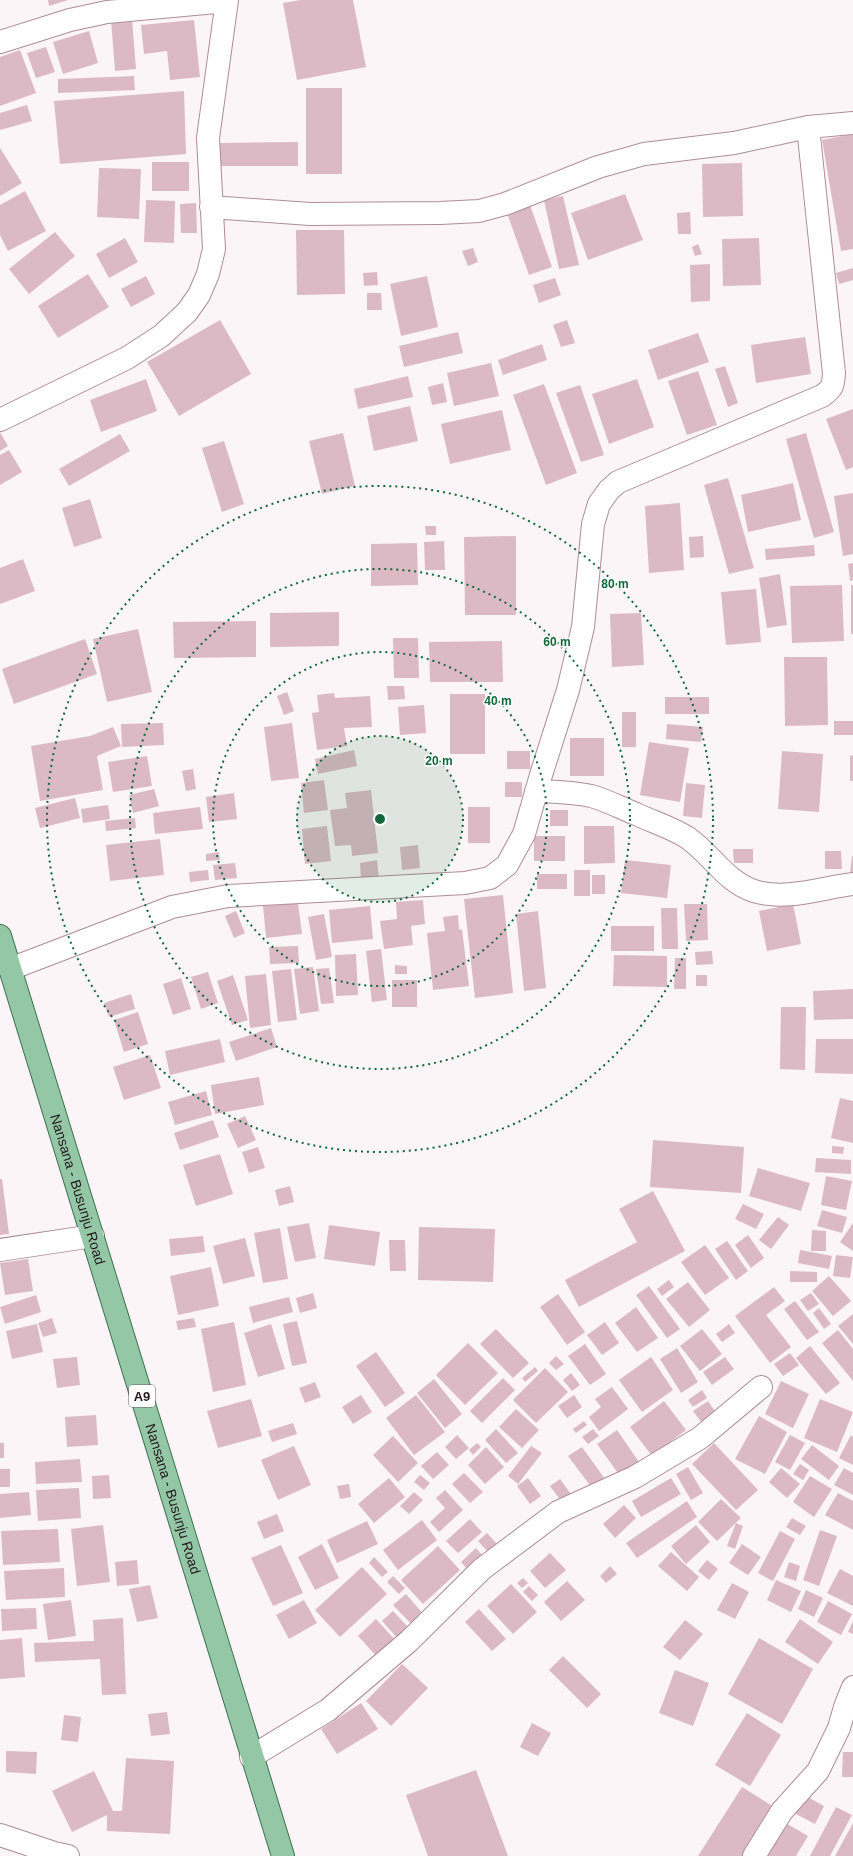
<svg xmlns="http://www.w3.org/2000/svg" width="853" height="1856" viewBox="0 0 853 1856" font-family="Helvetica,sans-serif">
<rect width="100%" height="100%" fill="#fcf5f7"/>
<!-- building -->
<path fill="#dcbac5" d="M48 0H68L49 6Z
M301 0H353L366 67 297 80 283 3Z
M132 19 136 69 115 71 111 20Z
M194 20 200 77 170 80 167 51 144 54 141 25Z
M89 31 98 63 63 74 53 42Z
M46 47 55 72 36 78 27 53Z
M20 50 36 93 0 106V57Z
M134 76 135 90 58 93V79Z
M306 88H342V174H306Z
M184 91 186 154 60 164 54 101Z
M27 105 32 121 0 130V113Z
M853 134V249L841 251 822 140Z
M298 142V166H220L219 143Z
M0 148 22 183 0 196Z
M152 162H189V191H152Z
M742 163 743 216 703 217 702 164Z
M99 168 141 169 139 219 97 217Z
M25 191 46 231 8 251 0 235V205Z
M625 194 643 240 588 260 571 213Z
M563 196 579 265 559 269 544 200Z
M146 200 175 201 174 243 144 242Z
M196 203 197 233H181L180 204Z
M530 205 552 267 529 275 507 213Z
M690 212 691 234H678L677 213Z
M296 230H344L345 294 297 295Z
M55 232 75 256 29 294 9 269Z
M125 238 138 262 109 278 96 254Z
M759 238 761 285 723 286 722 239Z
M698 244 702 254 695 256 692 247Z
M473 248 478 262 468 266 462 251Z
M710 264V301L691 302 690 265Z
M853 268V280L839 284 836 273Z
M377 272 378 285 364 286 363 273Z
M88 274 109 307 58 338 38 306Z
M146 276 155 294 131 307 121 289Z
M427 276 438 327 401 336 390 284Z
M555 278 561 295 539 303 533 285Z
M367 293H381L382 310H367Z
M220 320 251 374 179 416 147 362Z
M567 320 575 343 561 347 553 325Z
M458 332 463 353 404 367 399 346Z
M698 333 709 362 658 380 648 350Z
M805 337 811 374 756 383 751 345Z
M542 344 547 360 503 375 498 360Z
M491 363 499 396 454 406 447 373Z
M725 366 738 403 728 407 715 369Z
M698 371 717 425 687 435 668 381Z
M408 376 413 397 358 409 354 389Z
M146 379 157 411 101 432 90 400Z
M637 379 654 427 609 444 592 394Z
M443 383 447 402 432 405 428 387Z
M544 384 577 473 546 485 513 395Z
M580 385 604 455 581 462 556 393Z
M410 406 418 441 374 451 367 416Z
M853 409V467L846 470 826 419Z
M502 410 511 450 450 464 441 424Z
M0 432 8 446 0 451Z
M343 433 355 486 322 494 309 441Z
M806 433 834 532 814 538 786 439Z
M120 434 130 451 69 486 59 469Z
M224 441 244 504 222 512 202 448Z
M9 450 22 472 0 485V455Z
M728 478 754 568 729 574 704 485Z
M793 483 801 520 748 532 741 495Z
M853 493V554L843 556 834 496Z
M90 499 102 538 74 547 62 508Z
M680 503 684 570 649 573 645 506Z
M425 526H436V535H426Z
M516 536V615H465L464 537Z
M703 536 704 557 690 558 689 537Z
M444 541 445 570H425L424 542Z
M417 543 418 585 371 586V544Z
M814 545 815 556 766 560 765 549Z
M23 559 35 591 0 604V568Z
M853 563V580L850 581 848 564Z
M780 574 787 625 767 628 759 578Z
M842 585 844 641 792 643 790 586Z
M851 585H853V634H851Z
M756 589 761 642 726 645 721 592Z
M339 612V646L270 647V613Z
M641 613 644 665 612 667 610 614Z
M256 621V657L174 658 173 622Z
M138 629 152 692 107 702 93 639Z
M393 638H418L419 678H394Z
M85 639 97 674 14 704 2 669Z
M502 641 503 682H430L429 642Z
M784 657H827L828 725 785 726Z
M387 686H404L405 699 388 700Z
M287 692 294 711 284 715 277 696Z
M334 693 335 698 370 696 372 727 344 728 347 746 317 750 312 713 319 712 317 695Z
M450 694H485V754H450Z
M665 697H709V714H665Z
M424 705 426 733 400 735 398 707Z
M622 712H636V747H622Z
M834 721H853V735H834Z
M163 723 164 745 122 747 121 724Z
M292 723 299 778 271 781 264 727Z
M667 724 703 727 701 742 666 739Z
M113 727 121 746 97 756 103 790 40 801 31 746 90 736Z
M570 738H604V776H570Z
M649 742 689 748 680 802 640 795Z
M354 750 357 766 318 774 315 759Z
M507 751H530V769H507Z
M782 751 823 754 819 812 778 809Z
M853 755V781H850V756Z
M147 756 152 786 113 792 108 762Z
M193 769 196 789 186 791 182 771Z
M324 780 328 810 304 813 301 783Z
M505 782H522V797H505Z
M686 783 705 785 702 818 683 816Z
M154 789 159 806 133 813 129 795Z
M371 790 378 853 352 856 351 845 335 846 330 810 347 808 345 793Z
M234 793 237 819 209 822 206 797Z
M75 798 80 818 40 828 35 808Z
M108 805 110 819 83 823 81 809Z
M200 807 203 829 155 834 153 813Z
M468 807H490V843H468Z
M550 810H568V826H550Z
M135 818 136 828 106 831 105 821Z
M327 826 331 861 305 864 302 829Z
M584 826H614L615 863 584 864Z
M534 836H565V861H534Z
M160 839 164 875 110 881 106 845Z
M418 845 420 868 402 870 400 847Z
M733 849H753V863H734Z
M825 851H841L842 869H825Z
M219 852 220 860 206 861V854Z
M852 856H853V873H850Z
M377 860 379 878 361 880 360 863Z
M625 860 671 865 667 898 621 893Z
M235 863 237 878 215 880 213 865Z
M208 870 209 880 190 882 189 872Z
M574 870H590V896H574Z
M537 874H567V889H537Z
M592 875H605V894H592Z
M503 895 513 993 475 998 464 899Z
M423 900 425 924 411 926 413 945 384 949 380 921 397 919 396 902Z
M298 903 302 934 266 938 263 906Z
M684 904H707L708 940 686 941Z
M793 904 801 944 767 951 759 911Z
M370 906 373 939 332 943 329 910Z
M661 908H677L678 949H662Z
M236 911 245 933 234 938 225 916Z
M538 911 546 988 524 991 516 914Z
M324 914 332 957 316 960 308 917Z
M458 915 459 930 462 929 469 986 433 990 427 933 445 931 443 917Z
M611 926H654V951H611Z
M298 946 299 963 270 964 269 947Z
M381 949 387 1000 372 1002 366 951Z
M712 951 713 964 696 965 695 952Z
M356 954 358 995 336 996 335 955Z
M614 955 667 956V987L613 986Z
M675 958H686V989H674Z
M395 965 407 966V974H395Z
M313 967 319 1011 300 1014 294 969Z
M329 968 334 1003 321 1004 316 969Z
M291 969 297 1020 278 1022 272 971Z
M208 972 218 1003 201 1009 191 977Z
M266 974 271 1025 250 1028 245 976Z
M233 975 248 1020 232 1025 217 981Z
M696 975H707V986H696Z
M181 978 191 1009 173 1015 163 984Z
M392 980H417V1007H392Z
M853 989V1019L814 1020 813 991Z
M131 994 135 1009 109 1017 104 1003Z
M781 1007H806L805 1070 780 1069Z
M138 1012 148 1044 124 1052 114 1020Z
M271 1028 277 1047 236 1061 229 1042Z
M220 1039 225 1062 170 1075 165 1051Z
M816 1039H853V1074L815 1073Z
M150 1055 161 1088 124 1100 113 1067Z
M259 1077 264 1105 215 1114 211 1085Z
M206 1091 212 1115 175 1125 168 1102Z
M840 1098 853 1101V1143L831 1138Z
M245 1116 256 1140 238 1148 227 1124Z
M213 1120 219 1137 180 1150 174 1133Z
M653 1140 744 1147 741 1193 650 1187Z
M832 1146 844 1147 843 1154 832 1153Z
M258 1147 265 1168 249 1173 242 1152Z
M220 1154 233 1194 196 1206 183 1165Z
M816 1158 851 1160V1174L815 1172Z
M758 1168 810 1183 801 1211 749 1196Z
M826 1176 852 1181 846 1210 821 1205Z
M0 1179H2L9 1234 0 1235Z
M290 1186 294 1202 279 1206 275 1190Z
M653 1191 685 1251 579 1307 565 1280 637 1242 619 1209Z
M743 1204 764 1214 756 1229 735 1219Z
M822 1210 847 1217 842 1233 817 1226Z
M778 1217 789 1225 771 1249 759 1240Z
M309 1223 316 1258 295 1262 287 1227Z
M853 1223V1251L840 1242Z
M329 1225 380 1232 375 1266 324 1259Z
M419 1227 495 1229 493 1282 418 1280Z
M280 1228 288 1279 263 1283 254 1233Z
M812 1230 826 1231V1251H811Z
M748 1235 764 1258 751 1268 735 1245Z
M203 1236 205 1252 171 1256 169 1239Z
M245 1238 255 1276 223 1284 213 1246Z
M389 1240H405L406 1271H390Z
M727 1241 748 1271 736 1280 715 1249Z
M705 1245 729 1278 705 1295 681 1262Z
M800 1250 832 1256 829 1269 798 1263Z
M836 1255 853 1257 850 1278 833 1276Z
M28 1259 33 1291 5 1295 0 1263Z
M211 1267 219 1306 178 1315 170 1276Z
M790 1271 817 1272V1282H790Z
M829 1276 851 1301 833 1316 812 1291Z
M669 1280 674 1287 662 1296 657 1289Z
M688 1282 710 1310 689 1327 666 1299Z
M649 1286 680 1329 667 1338 636 1295Z
M774 1287 785 1301 766 1315 791 1347 770 1363 735 1316Z
M313 1293 317 1308 300 1313 296 1298Z
M811 1293 819 1304 808 1311 800 1300Z
M558 1294 585 1332 567 1345 540 1307Z
M36 1295 41 1312 5 1324 0 1307Z
M289 1297 293 1312 253 1323 249 1307Z
M795 1301 819 1332 807 1340 784 1309Z
M636 1307 658 1338 637 1352 615 1323Z
M819 1308 831 1324 824 1329 813 1313Z
M853 1314V1344L838 1326Z
M52 1318 57 1333 43 1337 38 1323Z
M194 1318 196 1327 178 1330 176 1321Z
M297 1321 307 1363 292 1366 283 1324Z
M234 1322 246 1385 213 1392 201 1329Z
M605 1322 619 1343 602 1355 587 1335Z
M37 1324 43 1352 12 1359 6 1331Z
M271 1324 285 1369 258 1377 244 1333Z
M729 1324 735 1333 722 1342 716 1334Z
M496 1329 529 1363 513 1378 480 1344Z
M702 1329 722 1354 700 1371 680 1346Z
M838 1330 853 1349V1381L822 1343Z
M468 1343 498 1373 465 1405 436 1375Z
M585 1344 606 1374 590 1385 568 1356Z
M810 1346 840 1383 826 1394 796 1358Z
M677 1348 698 1382 681 1393 660 1359Z
M376 1352 405 1393 385 1407 356 1366Z
M790 1353 799 1365 783 1376 774 1364Z
M556 1356 564 1364 556 1370 549 1363Z
M77 1357 80 1385 57 1388 53 1359Z
M651 1357 673 1390 642 1412 619 1380Z
M725 1357 734 1369 712 1385 703 1372Z
M535 1367 538 1371 525 1382 522 1378Z
M545 1368 568 1392 536 1423 513 1400Z
M571 1373 580 1385 572 1391 563 1380Z
M503 1378 515 1390 482 1423 470 1411Z
M434 1379 462 1414 445 1428 417 1393Z
M781 1381 809 1394 793 1428 765 1414Z
M315 1382 321 1397 305 1403 299 1388Z
M612 1387 628 1409 599 1431 589 1417 601 1407 595 1399Z
M702 1390 707 1398 693 1407 688 1400Z
M361 1395 372 1412 353 1424 342 1407Z
M416 1395 445 1432 414 1455 386 1418Z
M574 1395 582 1407 567 1418 558 1406Z
M251 1399 262 1436 218 1448 207 1411Z
M820 1399 853 1412 837 1452 804 1438Z
M664 1401 686 1430 652 1456 630 1427Z
M708 1401 719 1417 705 1427 693 1411Z
M516 1409 539 1430 522 1448 499 1427Z
M96 1415 98 1445 67 1447 65 1417Z
M759 1416 787 1432 765 1474 735 1459Z
M584 1421 587 1425 576 1433 573 1429Z
M293 1423 297 1434 272 1442 268 1431Z
M496 1429 518 1453 506 1463 485 1440Z
M593 1429 599 1436 588 1444 582 1437Z
M617 1430 639 1462 620 1476 597 1444Z
M457 1435 469 1448 456 1459 445 1447Z
M790 1435 805 1443 790 1470 775 1462Z
M851 1435 853 1437V1465L839 1458Z
M393 1436 418 1463 398 1482 373 1455Z
M0 1443H4V1458H0Z
M477 1443 481 1447 473 1455 469 1450Z
M714 1443 758 1490 736 1510 692 1464Z
M812 1445 839 1466 829 1480 801 1459Z
M294 1446 311 1485 278 1500 261 1460Z
M531 1446 542 1453 518 1484 508 1476Z
M486 1447 504 1467 485 1484 468 1465Z
M582 1447 605 1479 592 1488 568 1456Z
M437 1452 449 1465 433 1479 421 1466Z
M80 1459 82 1482 36 1484 35 1462Z
M800 1464 809 1470 803 1480 793 1474Z
M688 1467 703 1493 691 1500 676 1474Z
M781 1468 800 1484 787 1498 769 1482Z
M844 1468 853 1473V1495L834 1485Z
M0 1469H10V1487H0Z
M464 1473 483 1492 470 1503 452 1484Z
M109 1475 111 1498 93 1499 92 1476Z
M420 1475 430 1483 424 1490 414 1482Z
M810 1476 832 1489 814 1517 793 1502Z
M389 1478 405 1497 374 1523 358 1504Z
M528 1478 541 1496 530 1504 517 1486Z
M671 1478 681 1494 641 1517 632 1501Z
M560 1479 571 1494 561 1501 550 1486Z
M349 1484 351 1497 340 1499 337 1486Z
M79 1488 81 1518 38 1521 36 1490Z
M445 1490 463 1510 439 1532 430 1522 445 1508 436 1498Z
M29 1492 31 1515 0 1518V1494Z
M414 1492 423 1500 409 1514 400 1506Z
M838 1493 853 1501V1530L825 1515Z
M721 1499 741 1518 717 1541 698 1522Z
M687 1501 697 1517 637 1558 626 1543Z
M624 1505 636 1518 615 1538 603 1524Z
M277 1514 284 1531 264 1539 257 1522Z
M792 1518 806 1526 800 1535 786 1527Z
M470 1519 482 1532 458 1553 446 1541Z
M422 1520 437 1540 398 1570 383 1550Z
M367 1521 378 1544 337 1563 327 1540Z
M736 1523 743 1526 735 1549 727 1546Z
M103 1525 110 1582 77 1586 71 1529Z
M696 1525 710 1542 686 1564 671 1546Z
M58 1529 60 1562 3 1565 1 1531Z
M820 1530 837 1536 819 1586 803 1580Z
M780 1531 795 1539 773 1581 758 1573Z
M487 1533 497 1544 488 1552 478 1541Z
M322 1544 339 1578 315 1590 298 1557Z
M742 1544 761 1557 748 1575 729 1563Z
M281 1545 303 1593 273 1606 251 1558Z
M438 1546 460 1570 423 1604 401 1580Z
M476 1548 482 1555 467 1569 461 1562Z
M671 1552 699 1577 687 1591 658 1566Z
M550 1553 566 1570 545 1588 530 1571Z
M374 1557 388 1572 382 1577 369 1563Z
M137 1560 139 1584 117 1586 115 1562Z
M707 1560 718 1569 709 1580 698 1571Z
M789 1562 800 1566 796 1581 784 1577Z
M610 1566 617 1574 606 1583 600 1576Z
M362 1567 387 1594 340 1637 315 1610Z
M64 1568 65 1597 6 1600 4 1571Z
M840 1569 853 1576V1606L827 1593Z
M393 1576 405 1588 399 1594 387 1582Z
M523 1578 528 1583 522 1588 517 1583Z
M776 1580 801 1591 791 1612 767 1600Z
M567 1581 585 1600 561 1621 544 1602Z
M732 1583 749 1592 735 1619 717 1610Z
M511 1584 537 1612 513 1634 487 1606Z
M150 1585 158 1618 137 1622 129 1589Z
M529 1586 538 1595 532 1601 523 1592Z
M806 1590 823 1598 814 1617 798 1609Z
M406 1594 426 1617 414 1627 393 1605Z
M71 1600 76 1636 48 1640 43 1604Z
M304 1600 317 1623 289 1639 276 1615Z
M828 1601 852 1614 841 1635 817 1622Z
M36 1608 37 1629 2 1631 1 1609Z
M479 1609 506 1639 492 1651 465 1622Z
M393 1611 411 1630 400 1641 382 1621Z
M123 1618 126 1694 102 1695 100 1659 35 1662 34 1643 94 1641 93 1620Z
M376 1619 397 1642 378 1658 358 1636Z
M800 1619 833 1642 818 1664 785 1642Z
M685 1620 703 1634 680 1660 663 1647Z
M853 1621V1634L848 1632Z
M22 1638 25 1677 0 1679V1640Z
M759 1638 813 1669 782 1724 728 1694Z
M563 1656 601 1694 587 1708 549 1670Z
M402 1664 428 1688 391 1726 366 1701Z
M675 1670 709 1683 693 1726 659 1713Z
M361 1703 378 1729 337 1754 321 1729Z
M167 1712 170 1734 151 1736 148 1714Z
M747 1713 781 1735 750 1786 715 1765Z
M64 1715 81 1717 78 1742 61 1740Z
M532 1723 551 1733 538 1756 520 1747Z
M6 1751 37 1752 36 1774 6 1772Z
M843 1752H853V1777H842Z
M126 1758 174 1761 170 1834 107 1831V1815L72 1832 52 1791 94 1771 113 1811H122Z
M476 1770 508 1856H428L406 1795Z
M742 1787 777 1809 747 1856H698Z
M804 1795 824 1806 815 1824 794 1813Z
M836 1807 852 1815 830 1856H810Z
M784 1822 808 1836 796 1856H763Z
M853 1823V1856H835Z"/>
<g fill="none" stroke-linecap="round" stroke-linejoin="round">
<defs>
<path id="minor" d="M0 42 70 20 107 12 227 1
M211 207 310 214 440 213 479 211 505 204 598 167 644 154 734 143 808 127 853 123
M0 420 127 358 161 336 187 312 199 295 208 274 214 249 208 138 227 0
M536 791C554 792 573 792 591 796 606 800 621 808 636 814 653 822 673 828 688 838 712 855 726 882 754 891 786 901 821 888 853 884
M10 969 172 907 228 896 465 883 490 878 507 865 524 834 541 775 568 690 583 627 593 524 599 504 609 490 618 482 822 396C833 388 833 386 834 373L808 127
M0 1250 93 1236
M251 1757 328 1710 409 1641 482 1569 558 1512 635 1477 700 1438 761 1387
M0 1835 54 1853 68 1856
M754 1856 782 1811 818 1771 839 1728 845 1707 853 1687"/>
<g id="primary">
<path id="s1" d="M0 936 283 1856"/>
</g>
</defs>
<!-- minor casing -->
<use href="#minor" stroke="#ae8d98" stroke-width="24"/>
<!-- primary casing -->
<use href="#primary" stroke="#3d714f" stroke-width="24"/>
<!-- minor -->
<use href="#minor" stroke="#fff" stroke-width="22"/>
<!-- primary -->
<use href="#primary" stroke="#93c7a6" stroke-width="22"/>
</g>
<!-- distance rings -->
<circle cx="380" cy="819" r="83" fill="#0f6739" fill-opacity=".12"/>
<g fill="none" stroke="#0f6739" stroke-width="2" stroke-dasharray="2 4">
<circle cx="380" cy="819" r="83"/>
<circle cx="380" cy="819" r="167"/>
<circle cx="380" cy="819" r="250"/>
<circle cx="380" cy="819" r="333"/>
</g>
<g text-anchor="middle" stroke-width="3" stroke-linejoin="round" paint-order="stroke">
<!-- shield labels -->
<rect fill="#fff" stroke="#655d5f" stroke-width="1" x="129" y="1385" width="26" height="22" rx="3"/>
<g font-size="13" font-weight="bold" fill="#23171b">
<text x="142" y="1401">A9</text>
</g>
<!-- street labels -->
<g font-size="14" fill="#23171b" stroke="#fff">
<text dy="5" stroke="none"><textPath href="#s1" startOffset="265">Nansana - Busunju Road</textPath></text>
<text dy="5" stroke="none"><textPath href="#s1" startOffset="589">Nansana - Busunju Road</textPath></text>
</g>
</g>
<circle cx="380" cy="819" r="6" fill="#0f6739" stroke="#fff" stroke-width="2"/>
<g font-size="12" text-anchor="middle" font-weight="bold" fill="#0f6739" stroke="#fff" stroke-width="3" stroke-linejoin="round" paint-order="stroke">
<text x="615" y="588">80 m</text>
<text x="557" y="646">60 m</text>
<text x="498" y="705">40 m</text>
<text x="439" y="765">20 m</text>
</g>
</svg>
